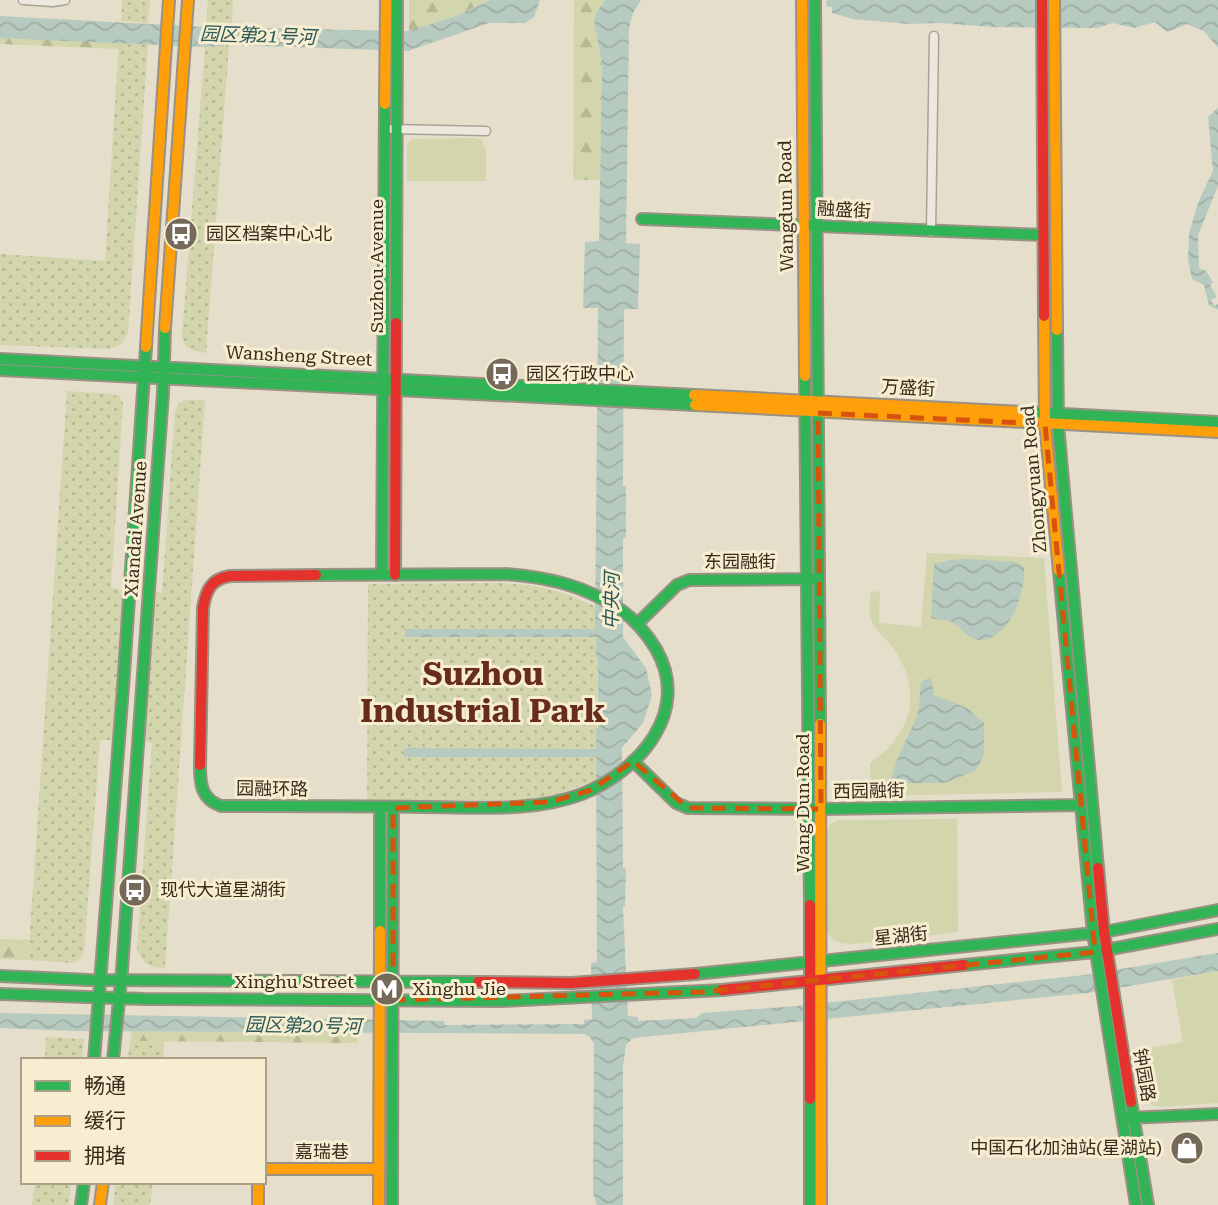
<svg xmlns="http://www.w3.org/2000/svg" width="1218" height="1205" viewBox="0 0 1218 1205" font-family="'Roboto Serif','Noto Sans SC',serif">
<defs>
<pattern id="forest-firs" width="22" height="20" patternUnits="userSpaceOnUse" patternTransform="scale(1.75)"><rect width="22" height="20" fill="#d3d5ac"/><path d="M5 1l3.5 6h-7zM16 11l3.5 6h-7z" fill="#b6b793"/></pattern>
<pattern id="park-dots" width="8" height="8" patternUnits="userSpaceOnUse" patternTransform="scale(1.75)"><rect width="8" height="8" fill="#d3d5ac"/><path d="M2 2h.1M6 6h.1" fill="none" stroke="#b6b793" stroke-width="1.8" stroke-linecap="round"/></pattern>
<pattern id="water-waves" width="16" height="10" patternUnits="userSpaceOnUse" patternTransform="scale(1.75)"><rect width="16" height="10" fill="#b7cabf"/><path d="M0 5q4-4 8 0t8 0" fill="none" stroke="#9eaea4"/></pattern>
</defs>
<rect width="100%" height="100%" fill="#e5decb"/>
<!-- green -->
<path fill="#d3d5ac" d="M476 138 482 140 486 151V181H407V145L411 139Z
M927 553 1044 558 1062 792 871 796 870 763C912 735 923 692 894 649 887 639 874 631 871 619 868 611 870 600 871 591L880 592 879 623 921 627Z
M957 819 958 932 854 944C841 944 830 941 825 928L826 833 830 824 838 820Z
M1218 971V1103L1161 1107 1150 1104C1139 1091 1141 1066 1141 1049L1183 1042 1172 980Z"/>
<!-- forest -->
<path fill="url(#forest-firs)" d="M409 0H490L456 16 409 31Z
M574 0H605L596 13 594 22 602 64 600 180H573Z
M0 38 119 41V49L0 44Z
M0 939 30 940 28 960 0 959Z
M132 1031 357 1033V1043L130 1041Z"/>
<!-- park -->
<path fill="url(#park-dots)" d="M122 0H150L148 23 121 21Z
M208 0H233L232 27H206Z
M119 41 148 44 128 333 122 344 109 349 0 345V254L105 261Z
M229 45 206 353C193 351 182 349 182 334L205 47Z
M67 391 112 394 120 397 123 403 111 588 123 590 113 740H100L84 951 80 959 74 963 28 960Z
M185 400H205L165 968C149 967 143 965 137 949L152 743 143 741 154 592 162 593 175 412 178 404Z
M494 583C534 584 560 589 596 607V656H598L596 780 558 794 526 800 367 801 368 584Z
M46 1037 84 1039 82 1060H45Z
M130 1041H164L163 1060H128Z
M35 1182H71L69 1205H32Z
M116 1182H153L150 1205H113Z"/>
<!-- water -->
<path fill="url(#water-waves)" d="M490 0H540L534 17 525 23H489L408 51 229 45 205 47 0 38V16L206 27 409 31 456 16Z
M605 0H641L633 13 629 28 626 243 640 244 638 309H624L623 486H626V537L623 538V637L646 668 652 695 643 723 622 748 623 868 626 869 625 906 623 907 628 1016 638 1017V1021L696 1018 702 1013 796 1006 1084 975 1218 953V971L1088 993 633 1038 626 1045 623 1067V1205H597L593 1194 594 1044 590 1037 584 1034 74 1031 0 1028V1013L444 1021 445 1025 584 1024V1020L592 1019 591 963 597 962 596 757H404V748L596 749V728H598V657L596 656V637H405V629H595L598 308H583L585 242 599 241 602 64 594 22 596 13Z
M827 0H1218V48L1204 31 1187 24 1167 32 1155 22 1134 28 1112 23 1098 28 993 27 940 23 909 24 852 19 832 13V7L826 6Z
M1218 108V186L1198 235 1199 268 1206 271 1213 282 1210 285 1217 297 1211 300 1214 306 1218 304V310L1209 305 1204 285 1192 279 1188 259 1189 233 1199 200 1213 171 1208 117Z
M967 559 1015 562 1024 567C1026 591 1010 641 979 640 967 639 962 628 952 622 945 619 937 620 931 618L934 564 950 560Z
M929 678 932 681 934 695 967 708 984 723V754L976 771 944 783H891C895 756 908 740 917 715 921 704 919 694 921 682Z"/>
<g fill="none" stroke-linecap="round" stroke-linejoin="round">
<defs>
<path id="street" d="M23 0 53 2 65 0
M392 129 486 131
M931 232 934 36"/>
<path id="fast" d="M815 0 820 724
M642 219 1044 235
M396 323 397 0
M1057 330 1058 425 1098 868
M0 359 694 395
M0 370 695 405
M805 376 810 905
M1024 412 1218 422
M1059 571 1093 933 1136 1205
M316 575 506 574
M382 575 385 104
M637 624 677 585 689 580 813 579
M633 761 676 803 688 808 821 809 1081 805
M200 765C200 784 201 799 221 806 288 806 356 806 423 807 475 807 532 813 582 794 639 771 692 712 656 649 647 634 635 620 621 610 585 586 549 577 506 574
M380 931V808
M964 965 1095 952 1218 929
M695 974 1104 932 1218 910
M0 976 89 980 478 982
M0 994 145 999 502 1001 722 990
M94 1060 123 688 146 347
M113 1060 122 970 163 393 165 328
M810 1099V1205
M1131 1102 1148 1205
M1128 1118 1218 1114
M81 1205 84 1182
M392 1205 393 808"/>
<path id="slow" d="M802 0 805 376
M1054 0 1057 330
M385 104 386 0
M1044 316 1045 424 1059 571
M165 328 188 0
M146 347 169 0
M694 395 1024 412
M695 405 1218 432
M820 724 821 1205
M264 1169H379
M258 1182V1205
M100 1205 103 1182
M379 1205 380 931"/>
<path id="jam" d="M1042 0 1044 316
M395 575 396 323
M200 765 203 608C206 590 211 579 230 576L316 575
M1098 868 1104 932 1131 1102
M810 905V1099
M478 982 572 983 695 974
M722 990 964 965"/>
</defs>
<!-- street casing -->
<use href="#street" stroke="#aaa395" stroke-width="11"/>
<!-- fast casing -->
<use href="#fast" stroke="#999284" stroke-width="14"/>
<!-- slow casing -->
<use href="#slow" stroke="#999284" stroke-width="14"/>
<!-- jam casing -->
<use href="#jam" stroke="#999284" stroke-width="14"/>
<!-- street -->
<use href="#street" stroke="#ece8dd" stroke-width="8"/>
<!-- fast -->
<use href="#fast" stroke="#30b455" stroke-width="10"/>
<!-- slow -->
<use href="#slow" stroke="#ff9f0a" stroke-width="10"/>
<!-- jam -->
<use href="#jam" stroke="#e5322d" stroke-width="10"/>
</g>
<!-- marked area -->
<path fill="none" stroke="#d6540e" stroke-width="5" stroke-dasharray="14 9" stroke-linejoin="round" d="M818 413 1045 424 1095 952 701 992 393 1000V808L550 802 591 790 633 761 688 808 821 809Z"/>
<!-- icons -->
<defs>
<symbol id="bus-disc" viewBox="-11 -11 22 22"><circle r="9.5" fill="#756a59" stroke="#f7edd0"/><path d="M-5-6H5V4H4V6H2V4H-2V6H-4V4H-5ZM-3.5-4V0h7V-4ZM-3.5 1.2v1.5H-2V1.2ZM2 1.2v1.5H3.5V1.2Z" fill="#fff"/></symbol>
<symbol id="metro-disc" viewBox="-11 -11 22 22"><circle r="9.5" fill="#756a59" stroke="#f7edd0"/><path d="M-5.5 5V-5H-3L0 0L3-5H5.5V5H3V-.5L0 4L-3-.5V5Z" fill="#fff"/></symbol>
<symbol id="shop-disc" viewBox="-11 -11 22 22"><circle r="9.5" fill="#756a59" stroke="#f7edd0"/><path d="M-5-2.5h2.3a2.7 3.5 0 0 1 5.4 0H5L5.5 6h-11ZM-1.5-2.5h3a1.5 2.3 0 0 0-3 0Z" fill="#fff"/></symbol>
</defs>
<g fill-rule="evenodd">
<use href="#bus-disc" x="162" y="215" width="38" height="38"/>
<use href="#bus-disc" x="483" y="355" width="38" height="38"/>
<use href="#bus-disc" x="116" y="871" width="38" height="38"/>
<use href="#metro-disc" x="368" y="970" width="38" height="38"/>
<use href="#shop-disc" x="1168" y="1129" width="38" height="38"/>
</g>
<g text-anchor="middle" stroke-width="6" stroke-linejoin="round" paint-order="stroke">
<!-- street labels -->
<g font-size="18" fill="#382b1c" stroke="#f7edd0">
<text transform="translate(786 206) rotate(-91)" y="6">Wangdun Road</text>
<text transform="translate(844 210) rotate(3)" y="6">融盛街</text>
<text transform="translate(377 266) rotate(-90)" y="6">Suzhou Avenue</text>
<text transform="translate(299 356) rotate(3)" y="6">Wansheng Street</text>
<text transform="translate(908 388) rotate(3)" y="6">万盛街</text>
<text transform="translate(1034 479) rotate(-95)" y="6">Zhongyuan Road</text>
<text transform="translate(136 529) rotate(-86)" y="6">Xiandai Avenue</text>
<text x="740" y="568">东园融街</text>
<text transform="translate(272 789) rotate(1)" y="6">园融环路</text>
<text transform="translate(869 791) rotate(-1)" y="6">西园融街</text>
<text transform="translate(803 803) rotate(-90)" y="6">Wang Dun Road</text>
<text transform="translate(901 936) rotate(-6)" y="6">星湖街</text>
<text x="294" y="988">Xinghu Street</text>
<text transform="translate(1144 1075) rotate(80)" y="6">钟园路</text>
<text x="322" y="1158">嘉瑞巷</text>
</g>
<!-- poi labels -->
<g font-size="18" fill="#382b1c" stroke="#f7edd0" text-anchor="start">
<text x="206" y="240">园区档案中心北</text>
<text x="526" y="380">园区行政中心</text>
<text x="160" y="896">现代大道星湖街</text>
<text x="412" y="995">Xinghu Jie</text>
<text x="1162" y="1154" text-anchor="end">中国石化加油站(星湖站)</text>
</g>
<!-- water labels -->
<g font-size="19" font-style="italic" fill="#2b5958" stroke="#f7edd0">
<text transform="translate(258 35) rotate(2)" y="7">园区第21号河</text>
<text transform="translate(611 601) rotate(-89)" y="7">中央河</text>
<text transform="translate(303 1025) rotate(1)" y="7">园区第20号河</text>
</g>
<!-- town labels -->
<g font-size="32" font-weight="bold" fill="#672d1a" stroke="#f7edd0">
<text x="483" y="685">Suzhou<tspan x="483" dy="37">Industrial Park</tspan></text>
</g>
</g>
<!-- legend -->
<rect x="21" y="1058" width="245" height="126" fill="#f7edd0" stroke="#ab9f88" stroke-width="2"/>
<rect x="35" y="1081" width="35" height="10" fill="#30b455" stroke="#ab9f88" stroke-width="2"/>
<text x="84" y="1093" font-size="21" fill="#382b1c">畅通</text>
<rect x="35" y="1116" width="35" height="10" fill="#ff9f0a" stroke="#ab9f88" stroke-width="2"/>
<text x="84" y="1128" font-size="21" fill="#382b1c">缓行</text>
<rect x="35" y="1151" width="35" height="10" fill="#e5322d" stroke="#ab9f88" stroke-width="2"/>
<text x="84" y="1163" font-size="21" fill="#382b1c">拥堵</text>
</svg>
